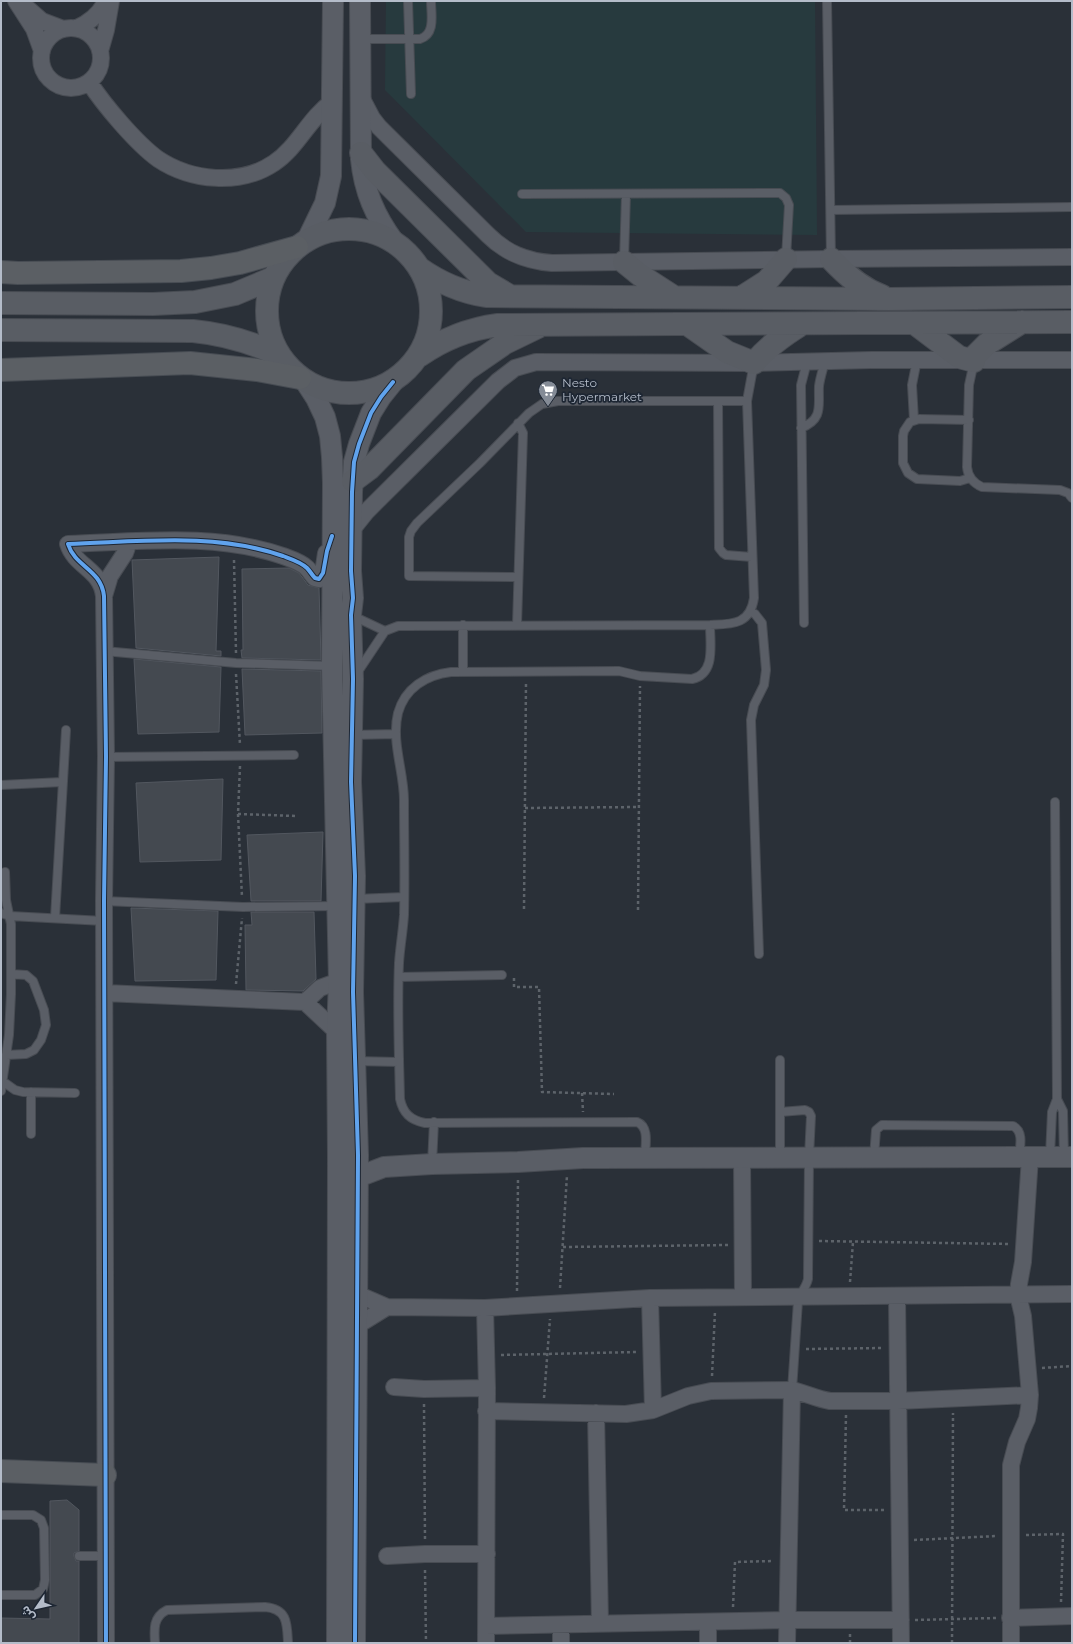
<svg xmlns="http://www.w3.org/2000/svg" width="1073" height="1644" viewBox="0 0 1073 1644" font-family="Montserrat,'Noto Sans Arabic',sans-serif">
<rect width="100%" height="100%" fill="#2a3038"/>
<!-- pitch -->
<path fill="#273a3e" d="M386 1H815L817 235 526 232 385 90Z"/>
<!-- building -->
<path fill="#444950" stroke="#52575f" d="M219 557 216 651H221V656L136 648 132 560Z
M289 568 299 573 308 585 319 588 321 660 242 658 241 650H243L242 569Z
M134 659 221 667 219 732 138 734Z
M242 669 321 671 322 733 245 735Z
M223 779 221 860 140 862 136 783Z
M323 832 321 901H251L247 835Z
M131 908 218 911 216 980 135 981Z
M251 912H314L316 979 303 991 246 990 245 925H252Z
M67 1500 79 1510V1551L74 1553V1556L76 1561H79V1643H1V1618L50 1619V1501Z"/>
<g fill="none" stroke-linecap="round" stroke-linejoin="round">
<defs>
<path id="service" d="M408 1 411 94
M827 1 831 258
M360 39H420C436 34 431 14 431 1
M522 194 780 193 786 198 789 205 786 258
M831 210 1072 207
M624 261 626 194
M974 362 969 385 967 467C968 477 973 483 982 487L1060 490 1068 493 1072 498
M718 401 719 548 723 553 726 555 752 557
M914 420 912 385 917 360
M969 420 919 419 910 422 904 431 903 436V463L908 473 917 479 960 481 970 478
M801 428C824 419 818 405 819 386 820 378 823 369 825 361
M518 577 409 576V537L411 531 417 523 480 463 529 413 542 404 558 401H747
M750 611 755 614 762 623 766 670 764 685 754 705 751 720 759 954
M351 615 385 631
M804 623 801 385 807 362
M517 625 523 433 518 423
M104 651 236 663 332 666
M463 672V625
M357 673 385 631 398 626 710 625C732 624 750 625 754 598L747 401 754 363
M352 735 396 734
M106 757 294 755
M1 785 62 782
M1055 802 1057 1099 1063 1111 1064 1157
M355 899 404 897
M104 901 243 907 337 906
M1 913 10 916 104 921
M55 918 66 730
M399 977 502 975
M6 1055 26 1054 34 1050 41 1040 46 1025 44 1010 33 981 26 975 11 974
M780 1060V1157
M354 1061 399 1062
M1 1080 15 1090 23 1092 75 1093
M1 1091 9 1035 11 994V924L6 900 5 872
M780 1112 805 1110 809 1112 811 1116 809 1157 808 1279C806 1288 800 1293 798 1301L792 1390
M31 1134V1092
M1050 1156 1052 1112 1057 1099
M645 1157C645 1146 650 1127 637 1122L425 1123C410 1120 403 1113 400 1099 399 1054 397 1008 399 963 400 947 403 931 404 915 405 877 404 838 404 800 404 772 391 741 398 713 405 688 426 675 451 672L619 671 640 676 692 679C716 674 710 644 710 625
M874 1157 876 1130 882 1125 1013 1126C1024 1131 1020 1147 1019 1157
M432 1164 434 1122
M1 1515H33L41 1520 44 1528 45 1580 43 1589 35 1595H1
M79 1556H106
M155 1643C154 1629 153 1617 167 1610L265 1607C288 1609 287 1624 288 1643"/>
<path id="minor" d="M16 1 34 29 42 51
M26 7 42 21 63 29
M41 58a30 30 0 1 1 60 0a30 30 0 1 1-60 0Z
M77 28C90 22 100 14 106 1
M100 51 106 30 111 1
M89 82C104 105 136 143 158 159 191 181 240 186 274 163 298 147 309 118 332 102
M361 97 372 118 379 127 488 235C506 253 526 261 552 263L831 259 1072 257
M351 531 367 511 498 381 515 368 536 362 754 363 871 360H1072
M104 596 110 576 125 553 129 542
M105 993 305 1002 337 1032
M305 1002 320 988 339 981
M742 1157 743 1297
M357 1294 387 1307 485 1308 650 1298 1072 1294
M897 1296 901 1643
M650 1298 653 1410
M485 1308 487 1388 486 1643
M358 1325 387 1307
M394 1387 424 1389 487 1388
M486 1411 626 1414 653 1410 688 1396 711 1391 792 1390C805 1393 817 1399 830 1401H898L1030 1395
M596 1413 600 1624
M387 1556 425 1554H487
M1010 1618 1072 1616
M708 1622V1643
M561 1625V1643
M486 1626 787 1620H901
M106 1643 104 901 106 757 104 596C101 569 75 567 68 544 139 542 214 532 283 556 291 559 301 562 307 568 310 571 312 575 315 578L319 579 323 573 326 553
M787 1643 792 1390
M1011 1643V1465L1017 1442 1027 1419 1029 1408 1030 1395 1023 1316 1018 1295 1019 1284 1023 1262 1030 1157"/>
<path id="tertiary" d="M360 1 361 159C364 191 375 216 394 242
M307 240 325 203 331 176 333 1
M305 381 316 398 325 417 330 436 332 457 333 483 332 666 339 981 337 1032 338 1158 337 1643
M358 1177 384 1167 432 1164 518 1162 583 1158 1072 1157
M355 1643 358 1155 353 992 355 876 351 782 353 679 351 615 353 598 351 571 352 492 354 462 359 444 371 413 381 397 393 382"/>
<path id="secondary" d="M361 153 375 171 488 283 510 296
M267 311a82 82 0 1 1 164 0a82 82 0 1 1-164 0Z
M831 259C846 275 861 288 882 296
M624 262 640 275 674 297
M419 268C440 283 461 292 486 296L889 299 1072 297
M742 297 767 281 786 259
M1 303 153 304 195 302 235 294 273 278
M914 323 959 357 974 361 973 358 987 344 1022 322
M687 324 727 352 754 363C768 346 784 335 802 324
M1 330 193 331C224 334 251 342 279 355
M419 356C443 339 468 329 498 325L1072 322
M353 481 369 469 466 370 505 343 538 327"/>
<path id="trunk" d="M1 272 18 273 181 271 211 268 240 263 297 247
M1 370 190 363 257 370 300 378
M1 1471 105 1475"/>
</defs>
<!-- service casing -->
<use href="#service" stroke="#484c53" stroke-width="10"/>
<!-- minor casing -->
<use href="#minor" stroke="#484c53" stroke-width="18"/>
<!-- tertiary casing -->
<use href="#tertiary" stroke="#484c53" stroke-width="22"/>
<!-- secondary casing -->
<use href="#secondary" stroke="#484c53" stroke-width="24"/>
<!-- trunk casing -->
<use href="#trunk" stroke="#474c53" stroke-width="24"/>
<!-- path -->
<path stroke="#5d636a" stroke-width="2.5" stroke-dasharray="3 3" stroke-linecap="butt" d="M234 560 236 653
M236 674 240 745
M240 766 238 814 242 897
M525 808 639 807
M238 814 297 816
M524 909 526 682
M638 910 640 686
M514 978V987H539L542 1092 614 1094
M236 984 242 918
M582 1093 583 1112
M819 1241 1010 1244
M563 1247 728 1245
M850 1282 853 1242
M560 1288 567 1175
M517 1291 518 1178
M806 1349 883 1348
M501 1355 636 1352
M1042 1368 1072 1366
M712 1376 715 1311
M544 1398 550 1319
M424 1404 425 1539
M846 1415 844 1510H884
M1026 1535 1063 1534 1061 1602
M914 1540 997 1536
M425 1570 426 1643
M733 1607 735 1562 773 1561
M915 1620 996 1618
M850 1643V1634
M952 1643 953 1413"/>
<!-- service -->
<use href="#service" stroke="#5a5e66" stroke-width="8"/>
<!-- minor -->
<use href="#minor" stroke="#5a5e66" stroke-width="16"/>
<!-- tertiary -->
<use href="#tertiary" stroke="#5a5e66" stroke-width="20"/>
<!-- secondary -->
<use href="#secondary" stroke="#595d64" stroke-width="22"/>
<!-- trunk -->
<use href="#trunk" stroke="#5b5f64" stroke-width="22"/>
<defs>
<path id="cycleway" d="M106 1643 104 901 106 757 104 596C101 569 75 567 68 544 139 542 214 532 283 556 291 559 301 562 307 568 310 571 312 575 315 578L319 579 323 573 327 551 332 536
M355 1643 358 1155 353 992 355 876 351 782 353 679 351 615 353 598 351 571 352 492 354 462 359 444 371 413 381 397 393 382"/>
</defs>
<!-- cycleway casing -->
<use href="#cycleway" stroke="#1d2633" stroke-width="6"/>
<!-- cycleway -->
<use href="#cycleway" stroke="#60a3ed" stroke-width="4"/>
</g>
<!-- icons -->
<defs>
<symbol id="supermarket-pin" viewBox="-11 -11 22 30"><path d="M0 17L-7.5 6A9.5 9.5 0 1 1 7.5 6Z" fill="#848b96" stroke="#1d2633"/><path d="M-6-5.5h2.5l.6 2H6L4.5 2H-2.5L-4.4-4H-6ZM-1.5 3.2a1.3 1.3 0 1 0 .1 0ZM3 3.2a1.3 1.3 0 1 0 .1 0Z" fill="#fff"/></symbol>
</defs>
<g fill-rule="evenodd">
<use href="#supermarket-pin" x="537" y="379" width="22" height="30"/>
</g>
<g text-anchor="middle" stroke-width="3.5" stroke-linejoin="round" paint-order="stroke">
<!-- poi labels -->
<g font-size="12" fill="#b4bcc9" stroke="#1d2633" text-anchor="start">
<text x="562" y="387">Nesto<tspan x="562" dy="14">Hypermarket</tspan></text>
</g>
</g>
<!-- border -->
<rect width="1073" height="1644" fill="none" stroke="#b4bcc9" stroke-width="4"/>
<!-- north arrow -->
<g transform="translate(36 1608) rotate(236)" stroke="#1d2633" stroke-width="3" paint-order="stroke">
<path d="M0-3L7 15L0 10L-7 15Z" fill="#b4bcc9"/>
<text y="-6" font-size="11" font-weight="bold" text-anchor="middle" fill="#b4bcc9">ش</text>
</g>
</svg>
